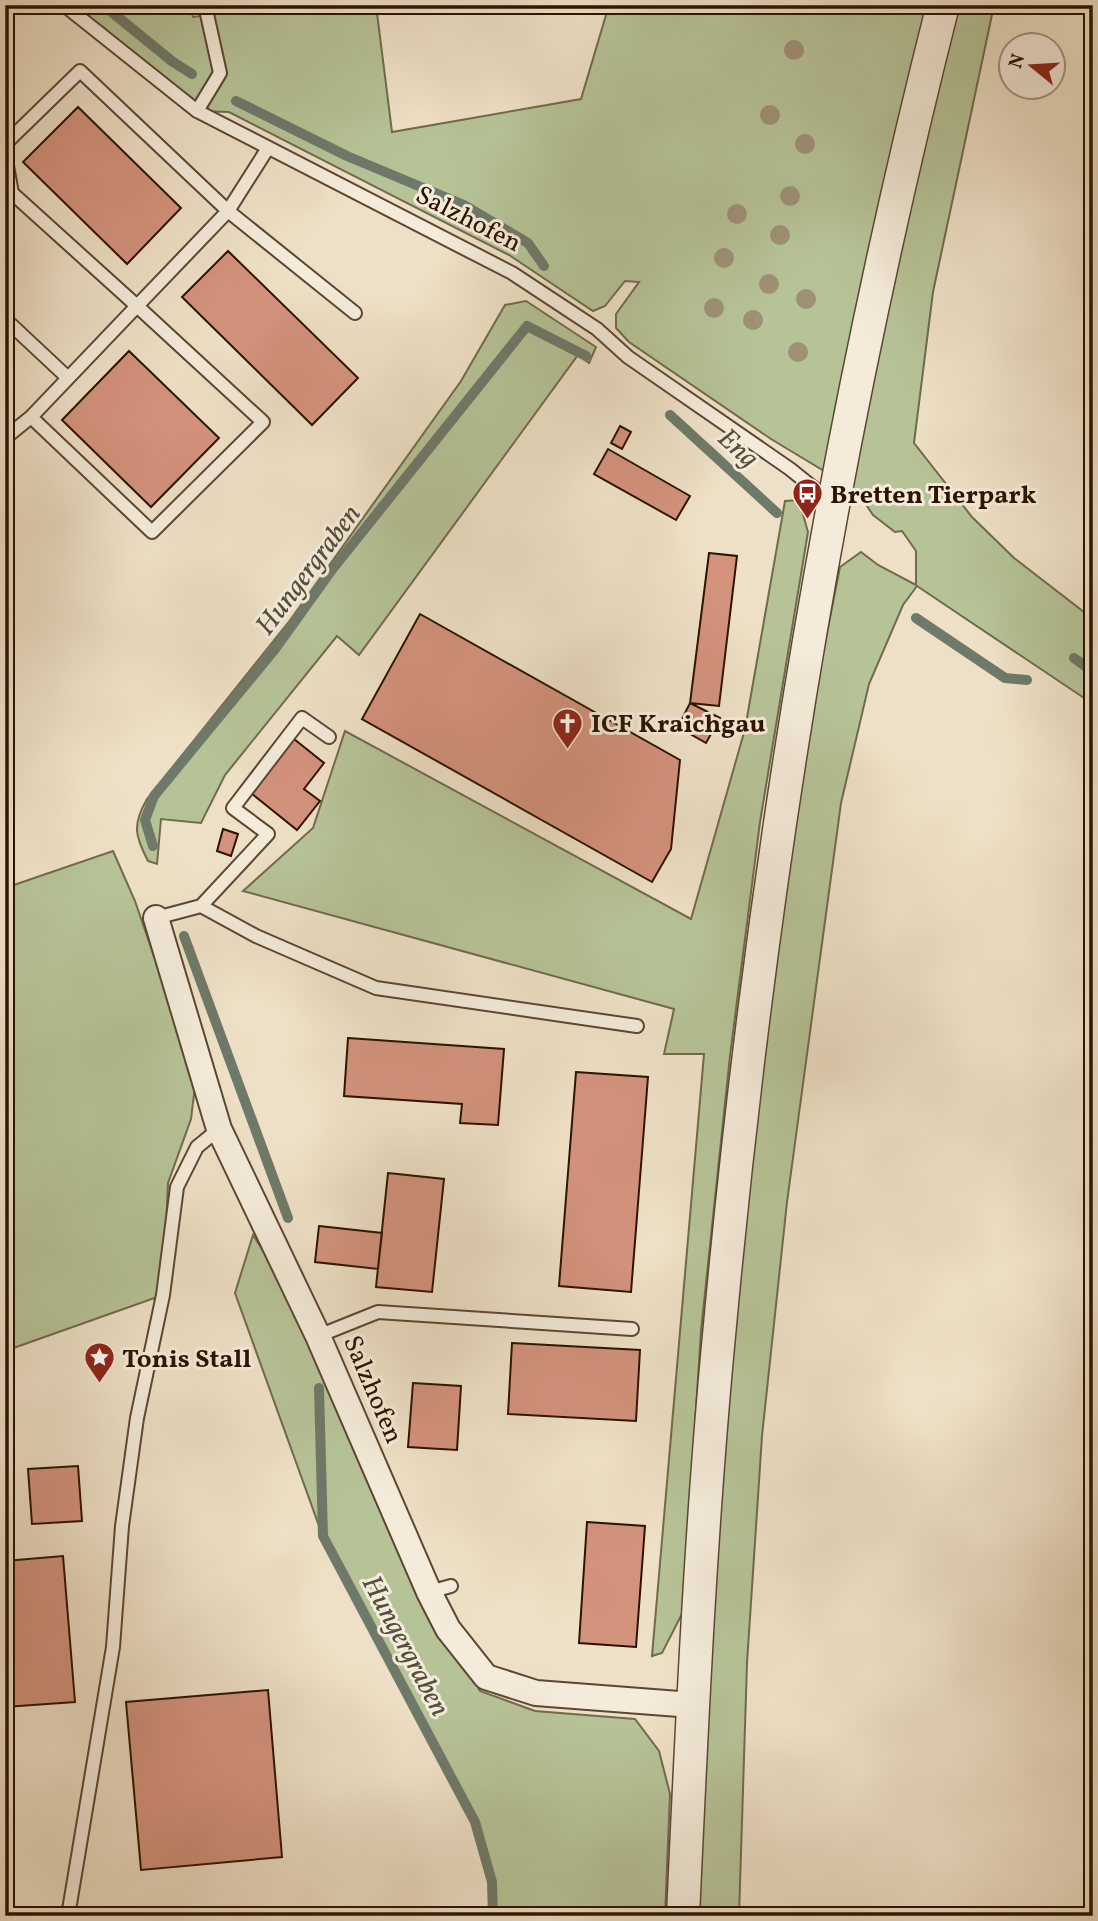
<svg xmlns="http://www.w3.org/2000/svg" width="1098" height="1921" viewBox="0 0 1098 1921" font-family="Vollkorn,serif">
<rect width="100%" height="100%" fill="#eee0c6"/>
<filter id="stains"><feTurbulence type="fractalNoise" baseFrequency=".00286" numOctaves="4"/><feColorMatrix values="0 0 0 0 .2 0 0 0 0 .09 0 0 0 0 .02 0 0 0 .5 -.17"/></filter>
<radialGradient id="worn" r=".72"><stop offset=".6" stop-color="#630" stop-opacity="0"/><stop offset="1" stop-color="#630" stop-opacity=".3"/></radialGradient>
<!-- green -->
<path fill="#b6c397" stroke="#716a4c" stroke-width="2" d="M64 5H190L193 17 288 5H376L392 132 581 99 609 5H1000L993 10 933 292 914 443 972 517 1014 558 1093 619V704L917 586 903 605 869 684 841 803 787 1202 762 1436 747 1663 739 1916H698L707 1695 731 1321 801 765 840 567 861 552 878 565 916 585V551L902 531 895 532 873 515 857 491 771 439 629 342 616 328V314L639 282 625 281 605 306 593 311 509 255 229 112 197 111Z
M526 301 596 347 589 363 578 355 359 655 337 636 225 775 201 823 161 819 157 864 148 861C135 836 132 825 147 799L288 623 461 381 505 305Z
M799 500 808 532 760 822 730 1056 701 1331 683 1612 662 1653 652 1656 704 1054H664L674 1009 243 891 313 828 345 731 691 919 745 729 785 501Z
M113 851 135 901 196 1078 191 1119 168 1183 163 1295 5 1351V888Z
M253 1235 318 1336 429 1592 480 1691 535 1711 635 1719 659 1751 670 1794 665 1916H493L492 1882 475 1822 323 1537 235 1293Z"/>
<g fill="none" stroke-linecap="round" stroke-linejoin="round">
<!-- stream -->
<path stroke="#6f7969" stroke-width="10" d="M103 5 173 62 192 74
M236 101 347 156 464 205 528 243 544 266
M670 415 777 513
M916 618 1005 678 1027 680
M1074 658 1093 672
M153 846 145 820 154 796 275 649 331 571 527 326 586 356
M184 936 288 1218
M319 1388 323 1536 475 1822 492 1882 493 1916"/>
</g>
<!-- building -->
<path fill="#d3927c" stroke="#2c1200" stroke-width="2" d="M78 107 181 208 127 264 23 162Z
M228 251 358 378 312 425 182 297Z
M129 351 219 438 151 507 62 420Z
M620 426 631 432 622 449 611 443Z
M608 449 690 496 676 520 594 474Z
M709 553 737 556 719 706 690 703Z
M420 614 680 760 671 849 652 882 362 719Z
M690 703 720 718 706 743 678 727Z
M294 739 324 763 304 789 320 801 297 830 251 793Z
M223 829 238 834 231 856 217 851Z
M348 1038 504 1049 498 1125 460 1123 462 1104 344 1096Z
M576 1072 648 1077 631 1292 559 1286Z
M388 1173 444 1179 432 1292 376 1287Z
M319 1226 382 1233 378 1269 315 1262Z
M512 1343 640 1350 636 1421 508 1414Z
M413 1383 461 1386 457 1450 408 1447Z
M78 1466 82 1521 32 1524 28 1469Z
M587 1522 645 1526 636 1647 579 1643Z
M63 1556 75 1702 5 1707V1561Z
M268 1690 282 1857 141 1870 126 1702Z"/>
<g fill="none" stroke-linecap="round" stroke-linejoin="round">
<defs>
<path id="service" d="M64 5 197 111 512 273 597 329 628 357 790 469 831 502
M197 111 220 73 205 5
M5 144 80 71 228 211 137 306 263 422 152 532 31 417 137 306 12 193 5 201
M268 148 228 211 355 313
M5 155 12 193
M5 319 68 378
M5 438 31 417
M201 906 268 834 233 808 302 718 329 737
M156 918 201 906 256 936 376 988 637 1026
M318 1336 378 1312 632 1329
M429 1592 451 1586
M68 1916 113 1647 122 1526 137 1418 163 1295 177 1187 197 1147 219 1129"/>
<path id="minor" d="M156 918 219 1129 318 1336 429 1592 448 1629 486 1677 536 1693 692 1705"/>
<path id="tertiary" d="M683 1916C692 1719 701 1521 720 1325 761 881 833 438 943 5"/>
</defs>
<!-- service casing -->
<use href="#service" stroke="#5c4632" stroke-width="16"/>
<!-- minor casing -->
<use href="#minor" stroke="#5c4632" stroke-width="28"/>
<!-- tertiary casing -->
<use href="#tertiary" stroke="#5c4632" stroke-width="35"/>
<!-- service -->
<use href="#service" stroke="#f4ebda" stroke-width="12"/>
<!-- minor -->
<use href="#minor" stroke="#f4ebda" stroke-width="24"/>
<!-- tertiary -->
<use href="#tertiary" stroke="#f4ebda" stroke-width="32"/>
</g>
<!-- trees -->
<g fill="#9e9176">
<circle cx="794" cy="50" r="10"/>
<circle cx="770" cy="115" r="10"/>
<circle cx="805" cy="144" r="10"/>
<circle cx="790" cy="196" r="10"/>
<circle cx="737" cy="214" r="10"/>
<circle cx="780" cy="235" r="10"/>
<circle cx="724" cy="258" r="10"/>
<circle cx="769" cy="284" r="10"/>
<circle cx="806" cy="299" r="10"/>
<circle cx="714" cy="308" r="10"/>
<circle cx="753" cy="320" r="10"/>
<circle cx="798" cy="352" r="10"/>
</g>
<!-- icons -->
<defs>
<symbol id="bus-pin" viewBox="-11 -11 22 30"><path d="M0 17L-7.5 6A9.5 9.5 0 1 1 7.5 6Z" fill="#8f2418" stroke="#f4ebda"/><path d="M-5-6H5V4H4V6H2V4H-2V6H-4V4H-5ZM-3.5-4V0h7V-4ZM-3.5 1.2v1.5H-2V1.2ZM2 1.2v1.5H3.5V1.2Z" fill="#fff"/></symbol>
<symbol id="church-pin" viewBox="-11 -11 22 30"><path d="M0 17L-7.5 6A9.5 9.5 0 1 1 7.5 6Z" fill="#8f2418" stroke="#f4ebda"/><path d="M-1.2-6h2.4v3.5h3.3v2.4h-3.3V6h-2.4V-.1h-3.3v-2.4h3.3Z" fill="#fff"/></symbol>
<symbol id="sight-pin" viewBox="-11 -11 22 30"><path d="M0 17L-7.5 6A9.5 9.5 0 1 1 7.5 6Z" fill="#8f2418" stroke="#f4ebda"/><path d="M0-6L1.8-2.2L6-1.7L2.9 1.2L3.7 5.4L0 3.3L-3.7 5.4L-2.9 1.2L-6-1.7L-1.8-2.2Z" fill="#fff"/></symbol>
</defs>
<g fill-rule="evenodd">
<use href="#bus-pin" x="790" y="476" width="35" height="47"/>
<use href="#church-pin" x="550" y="706" width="35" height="47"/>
<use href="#sight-pin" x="82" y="1340" width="35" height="47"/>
</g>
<g text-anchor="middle" stroke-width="6" stroke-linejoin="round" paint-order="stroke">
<!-- street labels -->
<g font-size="26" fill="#2c1200" stroke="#f4ebda">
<text transform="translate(469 218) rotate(27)" y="9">Salzhofen</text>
<text transform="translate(374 1389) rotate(67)" y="9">Salzhofen</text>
</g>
<!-- poi labels -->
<g font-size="26" font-weight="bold" fill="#2c1200" stroke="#f4ebda" text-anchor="start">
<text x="830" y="503">Bretten Tierpark</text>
<text x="591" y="732">ICF Kraichgau</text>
<text x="122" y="1367">Tonis Stall</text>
</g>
<!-- water labels -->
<g font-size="28" font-style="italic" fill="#534e3d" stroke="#f4ebda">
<text transform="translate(739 447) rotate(42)" y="10">Eng</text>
<text transform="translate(307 569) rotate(-53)" y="10">Hungergraben</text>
<text transform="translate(407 1645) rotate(62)" y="10">Hungergraben</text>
</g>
</g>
<!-- margin -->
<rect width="1098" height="1921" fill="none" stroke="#eee0c6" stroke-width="28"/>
<rect x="7" y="7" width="1084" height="1907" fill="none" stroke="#2c1200" stroke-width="3.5"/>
<rect x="14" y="14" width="1070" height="1893" fill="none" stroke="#2c1200" stroke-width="2"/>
<!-- north arrow -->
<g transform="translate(1032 66) rotate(288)"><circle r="33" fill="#f4ebda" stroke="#a49483" stroke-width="2"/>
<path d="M0-5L12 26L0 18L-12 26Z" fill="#8f2418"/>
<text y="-10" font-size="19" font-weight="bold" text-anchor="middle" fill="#2c1200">N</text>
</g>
<rect width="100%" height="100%" filter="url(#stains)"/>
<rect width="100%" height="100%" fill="url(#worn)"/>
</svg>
